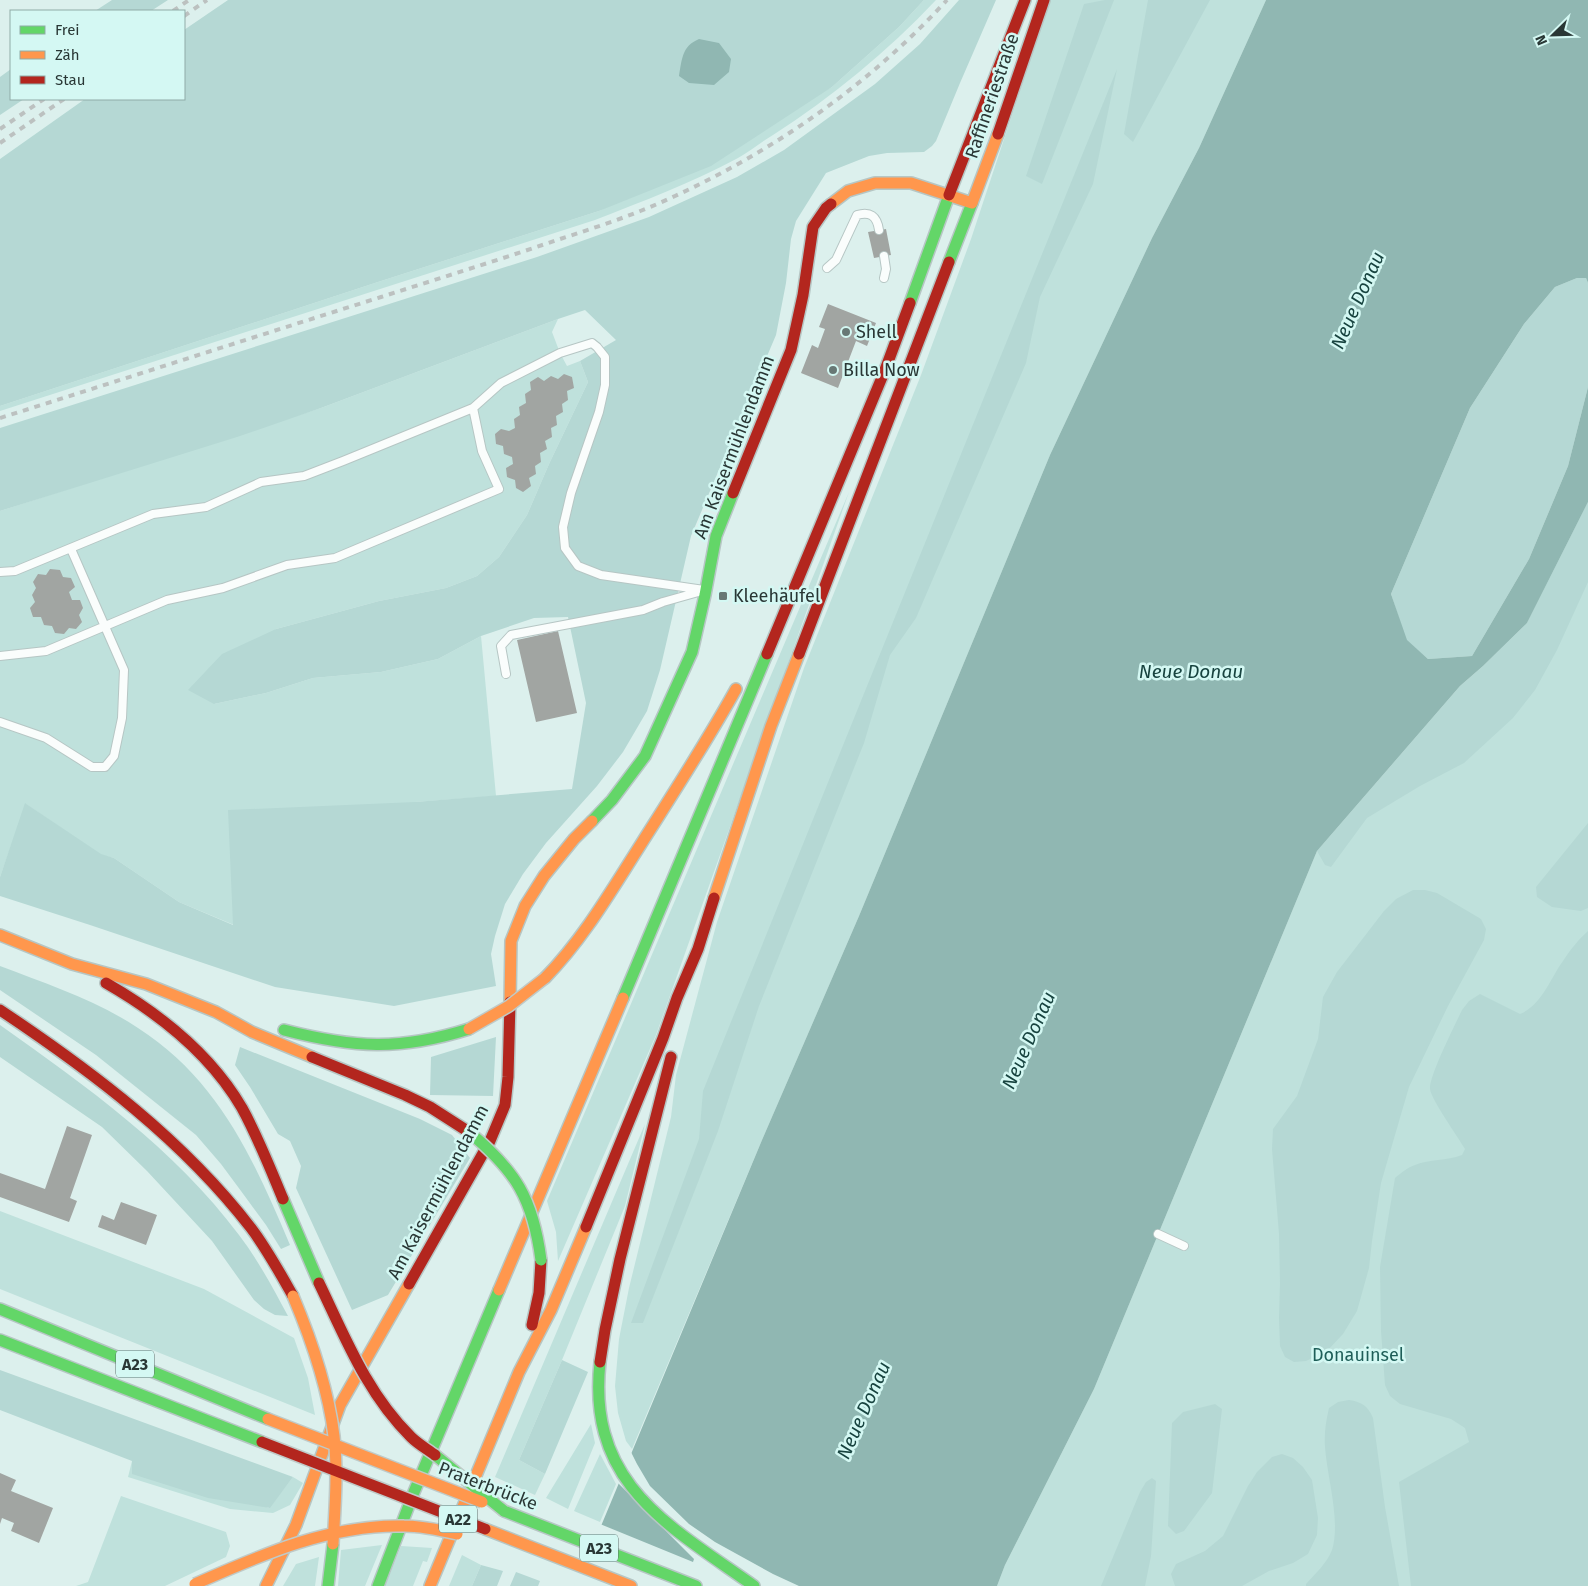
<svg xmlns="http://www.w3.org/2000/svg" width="1588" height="1586" viewBox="0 0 1588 1586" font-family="'Fira Sans',sans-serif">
<rect width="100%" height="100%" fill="#dcf0ed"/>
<!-- green -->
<path fill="#bfe1dc" d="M924 0H936C887 52 832 97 773 135 761 142 750 151 738 158 692 183 643 201 595 220L0 411V406L378 282 599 211 832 87 899 27Z
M1050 0H1266L1199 148 1152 238 1050 455 859 916 762 1140 632 1449 626 1441 618 1413 615 1386 619 1339 629 1288 671 1117 676 1075 717 922 804 668 921 375 971 239Z
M558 319 552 332 560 353 567 366 580 361 588 382 549 464 527 515 499 557 477 576 446 588 379 601 276 629 214 704 266 693 313 678 381 672 438 659 481 636 496 796 415 802 234 925 179 902 114 858 101 855 26 804 0 877V511L321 408Z
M849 492 656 1035 558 1261 556 1232 547 1201Z
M1588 502V1586H997L1005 1565 1094 1389 1317 851 1527 623Z
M645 1124 625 1206 562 1360 519 1460 545 1474 535 1495 495 1477Z
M0 1211 204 1289 294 1338 308 1378 315 1415 0 1289Z
M591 1424 595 1443 568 1509 546 1498Z
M600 1454 616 1484 600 1522 574 1511Z
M132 1461 269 1508 293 1477 303 1483 290 1505 273 1513 230 1509 128 1477Z
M121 1496 226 1532 230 1546 226 1557 165 1586H76L88 1582Z
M382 1545 365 1586H338L341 1550Z
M401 1546 432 1548 427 1562 423 1561 413 1586H385Z
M462 1555 481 1565 472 1586H449Z
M319 1557 315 1586H283L296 1564Z"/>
<!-- forest -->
<path fill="#b5d8d4" d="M112 0H168L151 11H95Z
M228 0H924L899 27 832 87 711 166 599 211 378 282 0 406V159L85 99H184V30Z
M959 0H996L960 83 936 141 932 146 924 152 887 153 869 156 826 173 796 221 791 239 786 283 776 335 691 536 660 670 647 711 623 752 597 786 546 843 523 874 505 904 495 936 491 954 496 986 394 1006 275 987 90 925 0 896V877L25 803 101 854 114 858 179 902 233 925 228 810 415 802 572 789 586 703 568 617 534 618 481 636 438 659 381 672 313 678 266 693 214 704 188 690 222 654 276 629 379 601 446 588 477 576 499 557 527 515 549 464 588 382 580 361 616 340 585 310 558 319 321 408 237 437 0 511V428L537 257 649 217 737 177 784 150 875 84 920 44Z
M1105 0H1114L1042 184 1026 176 1084 4Z
M1148 0H1210L1133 142 1124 134Z
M11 69V99H24L0 115V77Z
M1117 69 1093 184 1040 297 1026 363 916 618 890 655 864 743 759 1006 718 1131 643 1323H631L699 1139 703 1091Z
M1577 278H1586L1588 283V387L1568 466 1529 559 1472 656 1428 659 1406 640 1391 594 1470 408 1524 324 1555 287Z
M1588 502V582L1557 650 1535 690 1513 718 1464 763 1420 786 1367 818 1331 867 1325 865 1317 851 1460 686 1483 666 1527 623Z
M1588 823V908L1581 911 1552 907 1537 897 1536 887Z
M1425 890 1437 893 1481 919 1486 929 1484 940 1448 1006 1409 1087 1381 1183 1372 1241 1369 1268 1357 1311 1343 1334 1327 1351 1306 1361 1294 1362 1285 1357 1280 1346 1279 1318 1280 1283 1279 1234 1272 1149 1273 1129 1297 1096 1318 1039 1323 997 1337 972 1384 911 1396 899 1413 890Z
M1588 931V1586H1411L1399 1482 1469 1442 1465 1428 1451 1419 1400 1404 1390 1396 1385 1385 1381 1331 1380 1267 1395 1178C1401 1173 1408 1167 1415 1165 1430 1159 1446 1161 1462 1155L1465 1149C1458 1137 1431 1099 1430 1089 1429 1076 1455 1025 1462 1010L1469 1001 1480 994 1520 1014C1542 1005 1550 979 1563 961 1570 950 1579 939 1588 931Z
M0 966C47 984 96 1000 138 1028 219 1080 254 1160 290 1245L281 1249 266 1225 241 1191 221 1164 196 1135 96 1055 0 990Z
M0 1025C86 1086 175 1149 239 1235 258 1260 273 1288 288 1316L275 1315 264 1309 254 1300 212 1241 147 1171 102 1127 0 1057Z
M496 1037 493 1096 430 1095 431 1057Z
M240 1047 420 1119 452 1135 470 1158 388 1295 352 1310 296 1188 301 1166 290 1141 278 1134 250 1087 235 1065Z
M562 1360 588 1372 545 1474 519 1460Z
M0 1370 293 1477 270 1508 208 1498 132 1474V1461L0 1410Z
M1349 1400C1362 1402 1368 1406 1373 1418L1385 1507 1399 1586H1306V1584C1315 1574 1327 1563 1332 1550 1341 1521 1327 1477 1325 1447 1324 1433 1326 1421 1329 1408L1338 1402Z
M1215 1404 1222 1409 1212 1493 1184 1531 1176 1534 1168 1526 1172 1423 1183 1412Z
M1282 1454 1293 1458 1303 1467 1312 1480 1318 1518 1317 1535 1308 1554 1293 1563 1269 1571 1242 1586H1175L1171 1574 1176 1564 1205 1551 1223 1536 1248 1486 1257 1472 1272 1457Z
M1152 1478 1156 1481 1151 1556 1145 1586H1101L1140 1492 1146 1482Z
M481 1565 503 1571 497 1586H472Z
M516 1572 540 1581 538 1586H510Z"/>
<!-- water -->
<path fill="#90b7b2" d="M1266 0H1588V283L1586 278H1577L1555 287 1524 324 1470 408 1391 594 1407 640 1428 659 1472 656 1529 559 1568 466 1588 387V502L1527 623 1483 666 1460 686 1317 851 1094 1389 1005 1565 997 1586H576L762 1140 859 916 1050 455 1152 238 1199 148Z
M699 39 719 43 731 59 729 72 714 85 689 83 679 76C682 59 682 46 699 39Z"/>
<!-- pier -->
<path fill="#dcf0ed" d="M630 1450 637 1464 650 1486 689 1524 715 1542 773 1574 799 1586H574L600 1524 693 1562 694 1559 617 1482Z"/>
<!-- building -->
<path fill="#a1a5a2" d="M886 229 891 255 874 258 868 232Z
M828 304 876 323 867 346 856 341 838 388 801 373 812 345 818 348 825 329 819 327Z
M564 374 572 377 574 388 567 391 568 400 562 404 563 412 556 416 557 425 551 428 552 437 545 441 547 449 540 453 541 462 535 466 536 474 529 478 531 486 523 492 516 488 515 480 507 477 506 468 513 464 512 457 504 454 503 446 496 444 495 434 501 429 509 431 515 428 514 419 520 415 519 407 526 403 525 394 531 390 530 382 538 377 544 381 551 376 558 379Z
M50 569 60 570 63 577 71 578 75 587 69 592 72 600H80L83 608 79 615 82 622 76 629 69 628 64 634 55 633 52 626 44 625 41 617H33L30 608 35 602 32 595 36 588 33 582 38 574 46 575Z
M558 631 577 713 536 722 517 640Z
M67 1126 92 1135 70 1198 77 1201 69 1222 0 1197V1173L45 1189Z
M121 1202 157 1215 146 1245 98 1227 102 1215 114 1220Z
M0 1473 16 1480 11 1491 53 1508 39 1543 11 1531 14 1523 2 1518 0 1524Z"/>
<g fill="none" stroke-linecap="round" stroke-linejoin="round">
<defs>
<path id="lane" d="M827 268 836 260 857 215C870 211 877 216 879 230
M884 278 886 269 884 256
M0 572 15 571 153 514 206 507 261 482 304 476 343 461 473 408 501 383 560 353 592 343 597 347 605 357V385L599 412 571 493 563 527 565 548 578 566 601 575 704 590
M0 656 46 651 167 600 223 588 287 565 335 558 499 489 482 451 473 408
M506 674 501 646 511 635 643 610 663 602 702 591
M0 722 46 738 92 767H105L114 756 122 718 124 670 71 549
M1158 1234 1184 1246"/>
<path id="fast" d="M949 262 972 203
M910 303 949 195
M592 821 612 800 645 756 692 652 705 595 716 536 733 493
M623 998 767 654
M284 1030C354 1048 399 1051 469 1029
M283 1199 319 1283
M0 1309 268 1419
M0 1340 262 1442
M600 1362C587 1484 668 1525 754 1586
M504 1511 696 1586
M328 1586 333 1544
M378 1586 414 1492 499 1290"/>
<path id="slow" d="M831 204 848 191 875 183H911L972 203 998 134
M714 898 771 726 799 654
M0 935 72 964 146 984 216 1012 252 1032 312 1057
M545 978C582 940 608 896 636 852 670 798 705 745 736 689
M510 1002 511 941 525 906 544 876 574 839 592 821
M499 1290 623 998
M485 1529 631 1586
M266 1586 296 1525 340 1405 409 1284
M430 1586 519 1372 551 1310 586 1227"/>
<path id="jam" d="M998 134 1044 0
M949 195 1025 0
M733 493 791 350 803 295 813 227 826 208 831 204
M767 654 885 370 910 303
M799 654 949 262
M106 983C160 1014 210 1053 242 1108 258 1137 270 1168 283 1199
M0 1010C93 1072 183 1140 251 1228 267 1249 280 1273 293 1296
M312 1057 405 1095 430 1107 469 1132
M586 1227 663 1038 677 998 698 949 714 898
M409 1284 490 1141 505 1105 508 1077 510 1002
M532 1325 539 1293 541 1260
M600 1362 605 1330 620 1259 671 1057"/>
</defs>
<!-- lane casing -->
<use href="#lane" stroke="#b6c6c4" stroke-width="10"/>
<!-- fast casing -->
<use href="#fast" stroke="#b6c6c4" stroke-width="14"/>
<!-- slow casing -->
<use href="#slow" stroke="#b6c6c4" stroke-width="14"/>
<!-- jam casing -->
<use href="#jam" stroke="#b6c6c4" stroke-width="14"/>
<!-- lane -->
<use href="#lane" stroke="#fafdfc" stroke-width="8"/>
<!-- fast -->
<use href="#fast" stroke="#63d668" stroke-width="11"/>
<!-- slow -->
<use href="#slow" stroke="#ff974d" stroke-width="11"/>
<!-- jam -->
<use href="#jam" stroke="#b3261e" stroke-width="11"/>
<!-- rail -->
<path stroke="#bcc1c0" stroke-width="4" stroke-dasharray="6 6" stroke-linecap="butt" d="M173 11 189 0
M184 16 207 0
M0 129 44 99
M0 143 64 99
M0 418C127 378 254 337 381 297 440 278 499 260 557 240 597 227 637 214 675 196 777 149 871 83 947 0"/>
<defs>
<path id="fast-bridge" d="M469 1132C516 1171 533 1199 541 1260
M435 1455 504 1511"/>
<path id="slow-bridge" d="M469 1029 509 1006 545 978
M293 1296C312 1341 328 1388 334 1436 338 1472 335 1508 333 1544
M268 1419 482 1502
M195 1584C261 1555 330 1524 404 1526 422 1526 440 1530 457 1534"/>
<path id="jam-bridge" d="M319 1283C345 1337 367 1394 411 1437 418 1444 427 1449 435 1455
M262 1442 485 1529"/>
</defs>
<!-- fast-bridge casing -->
<use href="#fast-bridge" stroke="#bfcac8" stroke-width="14" stroke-linecap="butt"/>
<!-- slow-bridge casing -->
<use href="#slow-bridge" stroke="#bfcac8" stroke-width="14" stroke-linecap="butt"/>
<!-- jam-bridge casing -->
<use href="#jam-bridge" stroke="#bfcac8" stroke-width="14" stroke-linecap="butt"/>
<!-- fast-bridge -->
<use href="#fast-bridge" stroke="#63d668" stroke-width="11"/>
<!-- slow-bridge -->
<use href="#slow-bridge" stroke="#ff974d" stroke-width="11"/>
<!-- jam-bridge -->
<use href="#jam-bridge" stroke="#b3261e" stroke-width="11"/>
</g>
<!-- markers -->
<g fill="#687875" stroke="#d4f8f3" stroke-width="2">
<circle cx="846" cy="332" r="5"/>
<circle cx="833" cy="370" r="5"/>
<rect x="718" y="591" width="10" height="10" rx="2.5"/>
</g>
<g text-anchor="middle" stroke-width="5" stroke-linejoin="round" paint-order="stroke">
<!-- shield labels -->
<g fill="#d4f8f3" stroke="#5c716e" stroke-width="1">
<rect x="116" y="1350.5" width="38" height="27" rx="4"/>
<rect x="439" y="1505.5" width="38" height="27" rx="4"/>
<rect x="580" y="1534.5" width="38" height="27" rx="4"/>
</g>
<g font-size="16" font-weight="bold" fill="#293735">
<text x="135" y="1370">A23</text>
<text x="458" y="1525">A22</text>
<text x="599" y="1554">A23</text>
</g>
<!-- street labels -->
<g font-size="18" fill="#293735" stroke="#d4f8f3">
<text transform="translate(992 96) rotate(-71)" y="6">Raffineriestraße</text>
<text transform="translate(734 447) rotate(-69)" y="6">Am Kaisermühlendamm</text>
<text transform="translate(438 1192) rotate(-62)" y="6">Am Kaisermühlendamm</text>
<text transform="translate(488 1486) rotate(21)" y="6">Praterbrücke</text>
</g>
<!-- poi labels -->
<g font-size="18" fill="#293735" stroke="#d4f8f3" text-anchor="start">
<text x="856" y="338">Shell</text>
<text x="843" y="376">Billa Now</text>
<text x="733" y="602">Kleehäufel</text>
</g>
<!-- park labels -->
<g font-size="18" fill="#1e5e58" stroke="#d4f8f3">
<text x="1358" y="1361">Donauinsel</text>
</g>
<!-- water labels -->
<g font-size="19" font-style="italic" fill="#17433f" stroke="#d4f8f3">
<text transform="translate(1357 300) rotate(-66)" y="7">Neue Donau</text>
<text x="1191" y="678">Neue Donau</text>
<text transform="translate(1028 1040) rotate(-66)" y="7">Neue Donau</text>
<text transform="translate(863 1410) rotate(-66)" y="7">Neue Donau</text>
</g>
</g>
<!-- legend -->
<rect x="10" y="10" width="175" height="90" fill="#d4f8f3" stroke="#90aba7"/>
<rect x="20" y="26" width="25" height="8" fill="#63d668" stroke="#90aba7"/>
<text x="55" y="35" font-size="15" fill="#293735">Frei</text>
<rect x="20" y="51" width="25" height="8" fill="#ff974d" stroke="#90aba7"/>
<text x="55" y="60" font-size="15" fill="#293735">Zäh</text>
<rect x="20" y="76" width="25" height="8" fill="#b3261e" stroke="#90aba7"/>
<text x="55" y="85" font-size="15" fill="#293735">Stau</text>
<!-- north arrow -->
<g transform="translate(1553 35) rotate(247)" stroke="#d4f8f3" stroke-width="4" paint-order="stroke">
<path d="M0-4L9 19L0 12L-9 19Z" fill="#293735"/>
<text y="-8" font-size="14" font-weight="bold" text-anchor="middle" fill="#293735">N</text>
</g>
</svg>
